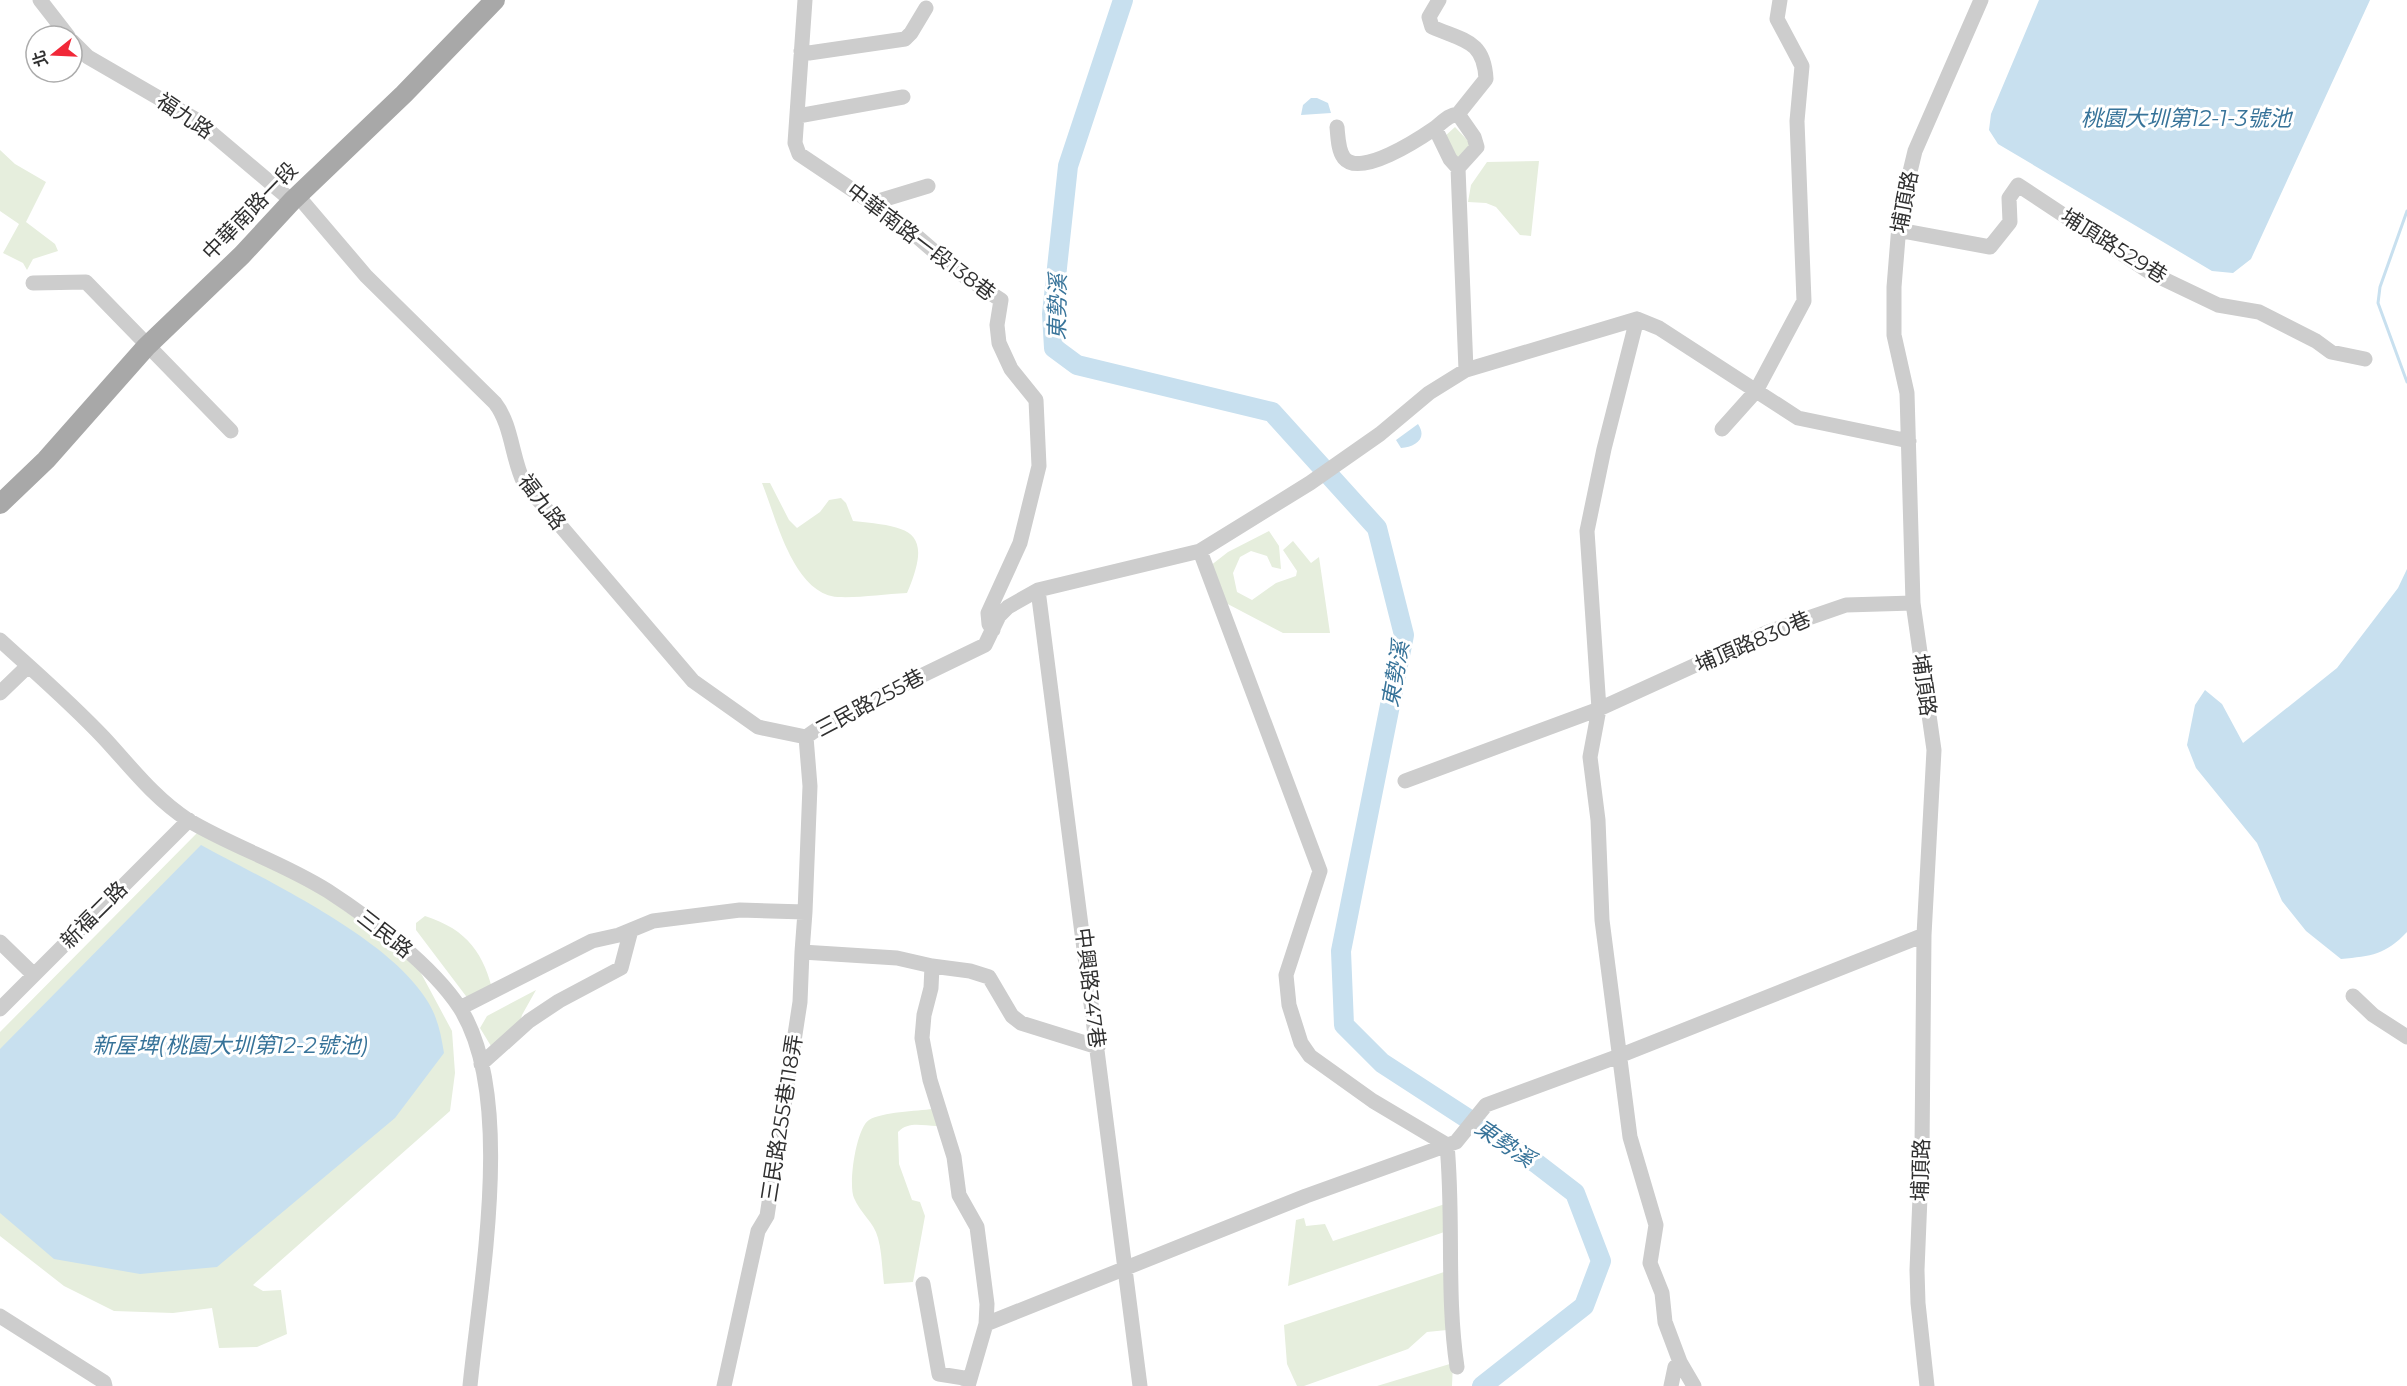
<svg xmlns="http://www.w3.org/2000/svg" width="2407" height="1386" viewBox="0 0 2407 1386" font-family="Montserrat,'Noto Sans TC',sans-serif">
<rect width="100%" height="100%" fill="#fff"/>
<!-- green -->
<path fill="#e6eedd" d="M1455 127 1470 143 1460 172 1444 137Z
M0 150 15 164 46 182 26 222 55 244 58 251 33 259 27 270 23 263 3 253 19 224 0 211Z
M1539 161 1531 236 1520 235 1496 207 1486 203 1468 202 1471 185 1487 162Z
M762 483H770L789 520 797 528 820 512 829 500 841 498 846 503 853 521C908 527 935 528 907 593 884 594 860 598 838 597 793 594 776 517 762 483Z
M1269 531 1279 546 1281 569 1272 567 1267 556 1251 551 1240 557 1233 573 1237 592 1252 600 1276 583 1296 576 1297 571 1283 550 1293 541 1311 563 1319 557 1330 633H1283L1222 601 1210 566 1228 552Z
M199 831 305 882 415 962 452 1031 455 1073 450 1111 253 1285 263 1291 281 1290 287 1334 257 1347 219 1348 212 1308 173 1313 114 1311 64 1286 0 1236V1032Z
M425 916C468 930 484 953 494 996L475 1008 416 930V923Z
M536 990 522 1015 516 1037 494 1051 480 1028 487 1016Z
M933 1109 937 1126C922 1126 909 1121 898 1132L899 1164 912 1200 920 1202 925 1216 913 1282 884 1284C882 1269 882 1252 878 1238 874 1222 860 1213 854 1198 848 1185 856 1128 869 1120 882 1112 917 1111 933 1109Z
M1451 1202 1450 1230 1288 1286 1296 1220 1304 1218 1306 1226 1325 1224 1333 1241Z
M1450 1270 1447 1330 1427 1332 1408 1349 1304 1386H1297L1287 1364 1284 1325Z
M1453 1363 1452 1386H1377Z"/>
<!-- water -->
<path fill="#c8e0ef" d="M2039 0H2370L2251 259 2233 273 2212 271 1998 144 1989 130 1991 114Z
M1311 98H1317L1328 103 1331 113 1301 115 1303 105Z
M1418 424C1428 439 1415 447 1401 448L1396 440Z
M2407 569V932C2385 955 2372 956 2341 959L2306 931 2282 901 2257 843 2196 768 2187 745 2195 705 2205 690 2222 704 2243 743 2337 668 2398 588Z
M201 845C267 881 390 938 428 1002 438 1018 441 1035 444 1053L395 1118 217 1267 140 1274 54 1259 0 1213V1049Z"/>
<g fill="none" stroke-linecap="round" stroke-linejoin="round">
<!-- stream -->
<path stroke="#c8e0ef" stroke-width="3" d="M2407 211 2380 287 2378 303 2407 382"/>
<!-- river -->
<path stroke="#c8e0ef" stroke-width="20" d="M1123 0 1068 166 1052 314 1054 348 1077 365 1272 412 1377 528 1404 635 1341 951 1344 1025 1382 1063 1536 1163 1575 1193 1601 1261 1584 1306 1482 1386"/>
<!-- minor -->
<path stroke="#cdcdcd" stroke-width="15" d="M40 0 68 36
M805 0 795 143 799 154 899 221 958 272 1001 300 997 325 999 343 1011 369 1036 400 1039 466 1020 543 988 613 989 624 993 630
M1439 0 1429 17 1432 27C1464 41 1484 40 1486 79L1458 114
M72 41 88 57 195 119 292 201
M801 51 809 53 905 39 911 33 926 8
M1458 114 1474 137 1477 147 1458 168
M798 116 903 97
M1337 127C1338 137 1338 150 1344 158 1360 178 1419 139 1435 128 1443 122 1448 115 1458 114
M1435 128 1450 159 1458 168 1466 370
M297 195 366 276 495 403C512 425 512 459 524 483L693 681 758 727 806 737
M872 203 928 186
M1898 230 1990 247 2010 222 2009 198 2018 185 2151 273 2218 305 2259 312 2316 341 2331 352 2365 359
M33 283 86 282 231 431
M1637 319 1604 449 1587 531 1599 709 1590 757 1598 820 1602 920 1630 1137 1656 1225 1650 1263 1662 1293 1665 1322 1680 1362 1694 1386
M1722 429 1756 391 1804 301 1797 121 1802 66 1777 19 1780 0
M1200 551 1320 871 1286 975 1289 1005 1301 1043 1310 1056 1373 1101 1447 1145C1454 1219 1446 1294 1457 1367
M1038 590 1140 1386
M0 640C35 672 71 703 104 738 130 766 155 799 188 820 233 847 284 863 328 891 371 919 432 965 460 1008 516 1097 480 1284 470 1386
M0 693 28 666
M1405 781 1599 709 1768 632 1846 605 1913 603
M805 912 802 952 897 958 932 966 931 988 924 1015 922 1038 930 1080 954 1157 959 1195 977 1227 987 1304 986 1324 968 1386
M0 942 34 975
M932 966 970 971 989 977 1012 1016 1021 1023 1098 1047
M2353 996 2373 1015 2407 1037
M460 1008 592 941 619 935 653 921 740 910 805 912 810 786 806 737 830 720 985 645 999 616 1008 607 1038 590 1200 551 1310 483 1380 434 1429 393 1466 370 1637 319 1659 328 1798 418 1909 441
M0 1009 189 820
M481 1064 529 1021 559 1001 621 968 631 930
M923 1284 939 1374 970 1379
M0 1316 104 1382 105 1386
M986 1324 1306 1196 1456 1142 1486 1105 1619 1056 1924 935
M724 1386 758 1231 767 1216 800 1002 802 952
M1671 1386 1675 1367 1680 1362
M1927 1386 1918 1303 1917 1270 1922 1148 1924 935 1934 750 1913 603 1907 393 1894 335V287L1900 213 1915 151 1981 0"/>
<!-- major -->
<path stroke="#a8a8a8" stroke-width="20" d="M0 504 46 460 146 347 242 255 292 201 404 94 495 0"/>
</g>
<g text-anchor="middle" stroke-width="6" stroke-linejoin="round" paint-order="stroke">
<!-- street labels -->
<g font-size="21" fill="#303030" stroke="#fff">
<text transform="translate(185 116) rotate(34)" y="7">福九路</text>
<text transform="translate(1905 202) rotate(-79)" y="7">埔頂路</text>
<text transform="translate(250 211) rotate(-46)" y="7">中華南路一段</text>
<text transform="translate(921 242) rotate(37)" y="7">中華南路一段138巷</text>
<text transform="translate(2114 246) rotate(32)" y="7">埔頂路529巷</text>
<text transform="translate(542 502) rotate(53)" y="7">福九路</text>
<text transform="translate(1753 642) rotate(-23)" y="7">埔頂路830巷</text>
<text transform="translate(1924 685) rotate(82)" y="7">埔頂路</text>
<text transform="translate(870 703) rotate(-28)" y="7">三民路255巷</text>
<text transform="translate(94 915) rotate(-45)" y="7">新福二路</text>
<text transform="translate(385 934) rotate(38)" y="7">三民路</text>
<text transform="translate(1090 988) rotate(83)" y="7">中興路347巷</text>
<text transform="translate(782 1118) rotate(-81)" y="7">三民路255巷118弄</text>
<text transform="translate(1921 1170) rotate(-88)" y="7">埔頂路</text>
</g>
<!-- water labels -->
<g font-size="22" font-style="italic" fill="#377399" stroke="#fff">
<text x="2186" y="126">桃園大圳第12-1-3號池</text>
<text transform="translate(1057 307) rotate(-89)" y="8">東勢溪</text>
<text transform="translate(1395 674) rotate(-80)" y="8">東勢溪</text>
<text x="230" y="1053">新屋埤(桃園大圳第12-2號池)</text>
<text transform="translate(1505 1143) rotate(34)" y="8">東勢溪</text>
</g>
</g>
<!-- north arrow -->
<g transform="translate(54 54) rotate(252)"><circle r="28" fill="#ffffff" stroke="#acacac" stroke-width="1.5"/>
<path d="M0-4.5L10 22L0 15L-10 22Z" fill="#f12838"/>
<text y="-9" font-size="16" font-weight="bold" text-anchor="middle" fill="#303030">北</text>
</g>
</svg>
